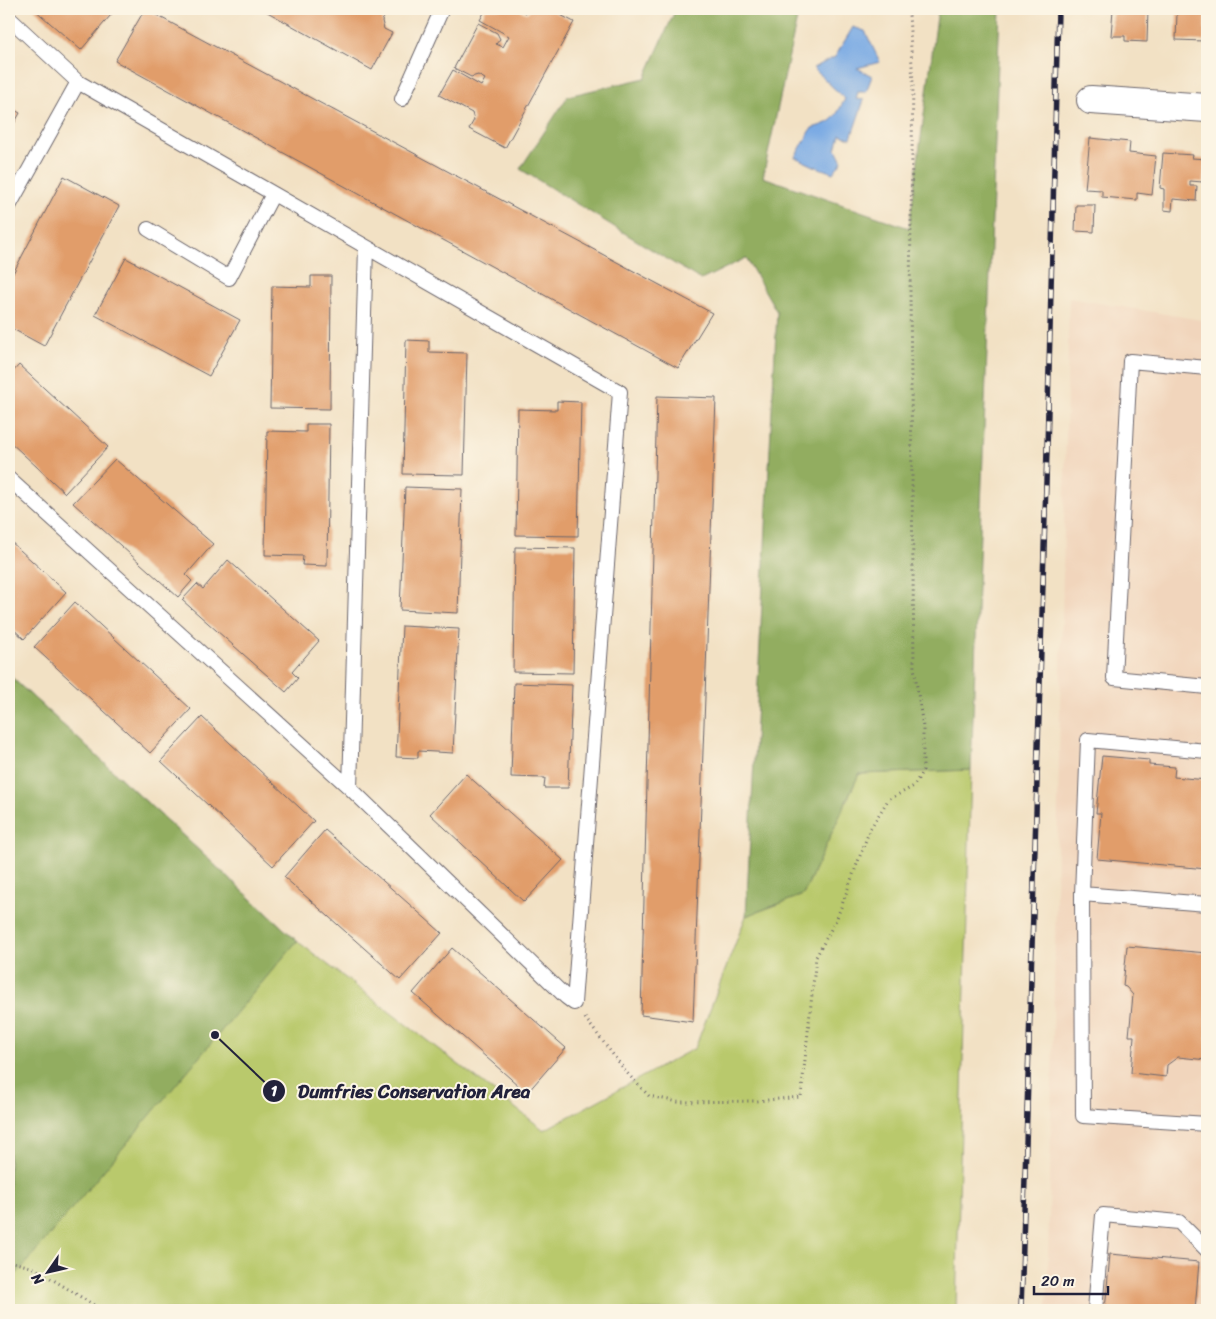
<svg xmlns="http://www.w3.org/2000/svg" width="1216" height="1319" viewBox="0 0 1216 1319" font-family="Sriracha,sans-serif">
<rect width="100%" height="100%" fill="#fcf5e5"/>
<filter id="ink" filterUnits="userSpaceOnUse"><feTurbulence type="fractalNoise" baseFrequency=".02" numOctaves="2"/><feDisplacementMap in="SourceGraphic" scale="10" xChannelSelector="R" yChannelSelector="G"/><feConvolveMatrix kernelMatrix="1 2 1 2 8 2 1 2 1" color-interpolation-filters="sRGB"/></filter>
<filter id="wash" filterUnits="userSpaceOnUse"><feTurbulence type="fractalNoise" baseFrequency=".0096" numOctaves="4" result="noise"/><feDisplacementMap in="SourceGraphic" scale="20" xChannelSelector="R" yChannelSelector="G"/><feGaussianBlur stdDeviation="1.12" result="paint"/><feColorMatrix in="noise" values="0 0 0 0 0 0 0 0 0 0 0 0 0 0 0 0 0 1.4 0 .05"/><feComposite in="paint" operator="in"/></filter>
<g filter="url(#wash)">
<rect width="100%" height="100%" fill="#f2e1c4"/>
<!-- built -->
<path fill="#f1d5bc" d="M1069 298 1207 321V1310H1047Z"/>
<!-- green -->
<path fill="#b9c96c" stroke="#6e7654" d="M9 675 297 941 544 1130 695 1048 746 916 803 895 859 774 971 770 956 1310H9Z"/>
<!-- forest -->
<path fill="#92ad60" stroke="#5a684e" d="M676 9H799L763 177 909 228 938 9H1000L971 770 859 774 803 895 746 916 777 312 746 258 701 280 520 169 568 96 645 78Z
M9 675 297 941 9 1283Z"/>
<!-- water -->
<path fill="#7aaae4" stroke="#4e6690" d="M853 27 865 31 880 62 857 68 872 76 866 92H858L856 99 864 100 851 138 840 135 836 149 842 161 833 173 814 166 795 157 812 128C834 122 834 119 845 99L813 68 835 57Z"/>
<g id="blocks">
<!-- building -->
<path fill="#e19d6a" d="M34 9H116L81 50Z
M145 9 712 313 678 368 115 61Z
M262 9H388L382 21 384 29 392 33 372 70Z
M486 9H517L526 13 534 9H549L574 22 505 148 469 129 474 120 472 113 439 95 453 70 481 86 485 79 478 75 471 77 454 68 478 23 497 33 500 39 496 44 503 47 509 36 480 20Z
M1113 9H1148L1147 42 1125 41V36H1111Z
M1177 13 1205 14 1204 41 1176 40Z
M9 107 20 113 9 133Z
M1090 138 1130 142 1129 153 1156 156 1152 195 1137 193V200L1102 197V190L1085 189Z
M1163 153 1193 155 1192 158 1205 159 1203 182 1190 181V186H1197L1196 201 1173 199 1172 211 1164 210V189L1160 188Z
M64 176 119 206 44 346 9 327V281Z
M1076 205H1095L1094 232 1075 231Z
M126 258 240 320 209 376 95 315Z
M311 276H331L330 409 270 408 272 286 311 287Z
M406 340 429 341V352L467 353 464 475 403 474Z
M19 365 108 447 65 493 9 441V376Z
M657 396 716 398 693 1022 641 1015Z
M557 401 581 402 578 536 516 535 518 409 557 410Z
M306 424H329L327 566 302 565 303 556 265 555 267 431 306 432Z
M115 459 213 544 186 575 192 581 178 597 73 503Z
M405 487 462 489 458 613 400 610Z
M9 540 66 592 24 639 9 625Z
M515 547 575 548 573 673 513 672Z
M228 560 319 641 292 672 298 678 286 692 182 600 197 584 203 589Z
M75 602 191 709 150 753 34 647Z
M402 626 459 629 453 753 418 751V758L396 757Z
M514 683 572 685 568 788H544L545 778 511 777Z
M202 717 314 821 273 866 161 761Z
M1102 756 1149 760V765L1175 767 1174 777 1207 780V869L1097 859 1101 813H1096Z
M466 774 563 860 524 902 430 814Z
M325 830 442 933 400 980 284 877Z
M1127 946 1207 953V1060L1178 1057 1167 1065 1166 1077 1131 1073 1134 1036H1129L1133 995 1126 987 1123 986Z
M452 948 566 1048 527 1093 413 993Z
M1110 1254 1199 1262 1195 1310H1105Z"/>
</g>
</g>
<g filter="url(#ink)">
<use href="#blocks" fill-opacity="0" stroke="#6b656b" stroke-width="1"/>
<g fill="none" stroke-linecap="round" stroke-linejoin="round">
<defs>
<path id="lane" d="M9 18 78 82 620 392 574 1003 566 997 350 788 9 479
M402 99 442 9
M9 206 78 82
M148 229 229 278 273 194
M1207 368 1130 361 1114 678 1207 687
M1207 751 1088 740 1082 894 1083 1116 1207 1124
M350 788 366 247
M1082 894 1207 904
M1095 1310 1103 1215 1179 1222 1207 1250"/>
<path id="street" d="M1091 100 1207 108"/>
</defs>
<!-- lane casing -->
<use href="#lane" stroke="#6b656b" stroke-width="16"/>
<!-- street casing -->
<use href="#street" stroke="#6b656b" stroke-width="30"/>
<!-- path -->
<path stroke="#6b656b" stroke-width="3" stroke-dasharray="1 4" stroke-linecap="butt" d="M585 1018 627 1073 649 1096 678 1102 757 1101 801 1097 816 957 837 918 870 829 888 800 914 786 923 770V727L914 667 910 291 913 83 909 14 900 9
M9 1261 34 1268 102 1310"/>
<!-- lane -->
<use href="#lane" stroke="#fff" stroke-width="14"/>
<!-- street -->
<use href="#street" stroke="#fff" stroke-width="28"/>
<defs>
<path id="rail" d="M1021 1310 1047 450 1058 9"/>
</defs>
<!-- rail casing -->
<use href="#rail" stroke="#22223b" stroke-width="5.5"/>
<!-- rail -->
<use href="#rail" stroke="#fcf5e5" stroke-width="4" stroke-dasharray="11" stroke-linecap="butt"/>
</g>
</g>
<!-- callouts -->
<path fill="none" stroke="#22223b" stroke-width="2" d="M215 1035L274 1091"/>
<g fill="#22223b" stroke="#fcf5e5" stroke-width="2">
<circle cx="215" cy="1035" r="5"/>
<circle cx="274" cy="1091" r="12"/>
</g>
<g font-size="15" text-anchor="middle" font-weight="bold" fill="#fff">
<text x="274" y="1096">1</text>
</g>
<g font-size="19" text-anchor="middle" font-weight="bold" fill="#22223b" stroke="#fcf5e5" stroke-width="4" stroke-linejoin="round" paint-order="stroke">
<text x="414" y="1098">Dumfries Conservation Area</text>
</g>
<!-- margin -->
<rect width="1216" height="1319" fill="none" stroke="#fcf5e5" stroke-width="30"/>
<!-- north arrow -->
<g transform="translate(48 1272) rotate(236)" stroke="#fcf5e5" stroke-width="4" paint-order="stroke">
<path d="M0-4L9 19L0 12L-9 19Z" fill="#22223b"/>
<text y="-8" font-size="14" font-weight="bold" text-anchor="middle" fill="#22223b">N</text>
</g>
<!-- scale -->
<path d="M1034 1286v8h74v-8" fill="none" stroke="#22223b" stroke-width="2.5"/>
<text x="1041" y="1286" font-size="15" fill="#22223b" stroke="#fcf5e5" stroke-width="4" paint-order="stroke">20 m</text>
</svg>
